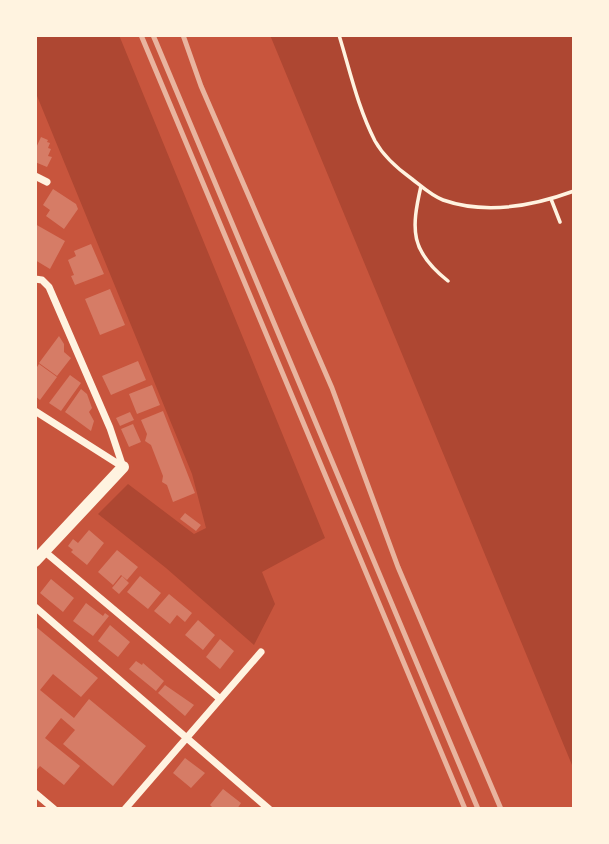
<svg xmlns="http://www.w3.org/2000/svg" width="609" height="844" viewBox="0 0 609 844" font-family="Poppins,sans-serif">
<rect width="100%" height="100%" fill="#c8553d"/>
<!-- green -->
<path fill="#ae4732" d="M35 35H119L325 538 262 572 275 604 254 645 166 568 98 514 128 484 194 534 206 528 192 474 35 91Z
M270 35H574V766L572 765Z"/>
<!-- building -->
<path fill="#d67c66" d="M41 137 48 140 47 142 50 143 48 148 51 149 48 156 52 157 47 167 35 162V150Z
M53 189 76 204 78 209 64 229 46 216 50 210 43 205Z
M35 224 65 241 50 269 35 260Z
M91 244 104 274 75 285 71 276 74 275 68 260 76 256 74 251Z
M110 289 125 325 100 335 85 299Z
M59 336 64 344V352L71 358 57 376 39 363Z
M138 361 146 380 111 395 102 376Z
M39 364 57 377 40 400 35 396V370Z
M70 375 81 383 61 411 49 403Z
M152 385 160 405 137 414 129 394Z
M81 389 87 394 92 408 89 412 94 421 91 431 65 412Z
M163 411 195 493 173 502 167 485 162 482 163 476 151 445 145 441 147 434 141 420Z
M130 412 134 420 120 426 116 418Z
M133 424 141 442 129 447 121 429Z
M185 513 201 525 196 531 180 519Z
M89 530 104 543 87 565 71 552 73 550 68 546 73 539 78 543Z
M117 550 138 567 127 580 121 575 113 585 98 572Z
M122 576 129 583 119 594 112 588Z
M140 576 161 593 148 609 127 592Z
M51 579 74 598 63 612 40 593Z
M169 594 192 613 185 622 177 615 170 624 154 611Z
M86 603 103 616 105 613 109 616 93 636 73 621Z
M198 620 215 635 203 650 185 635Z
M110 625 130 642 118 657 98 641Z
M35 626 98 678 81 697 53 674 40 690 74 718 89 699 146 746 113 786 63 744 75 730 61 718 45 738 80 766 64 785 40 766 35 772Z
M220 639 234 651 220 669 206 657Z
M136 661 142 665 143 663 164 681 156 691 129 669Z
M165 685 194 705 185 716 158 693Z
M185 758 205 773 191 788 173 773Z
M223 789 241 803 237 809H214L210 805Z"/>
<g fill="none" stroke-linecap="round" stroke-linejoin="round">
<!-- path -->
<path stroke="#fff3e0" stroke-width="3.5" d="M339 35C350 71 358 108 375 141 384 157 398 169 412 179 421 186 432 196 443 200 486 215 533 206 574 191
M421 186C411 230 410 251 448 281
M551 199 560 222"/>
<!-- minor -->
<path stroke="#fff3e0" stroke-width="7" d="M35 176 47 182
M35 279 42 280 49 287 110 428 123 467
M35 411 123 467
M44 551 219 698
M35 607 269 809
M35 793 54 809
M125 809 261 652"/>
<!-- tertiary -->
<path stroke="#fff3e0" stroke-width="12" d="M35 561 123 467"/>
<!-- rail -->
<path stroke="#e9b49f" stroke-width="5" d="M141 35 465 809
M153 35 478 809
M183 35 201 86 332 388 398 567 501 809"/>
</g>
<!-- border -->
<rect width="609" height="844" fill="none" stroke="#fff3e0" stroke-width="74"/>
</svg>
